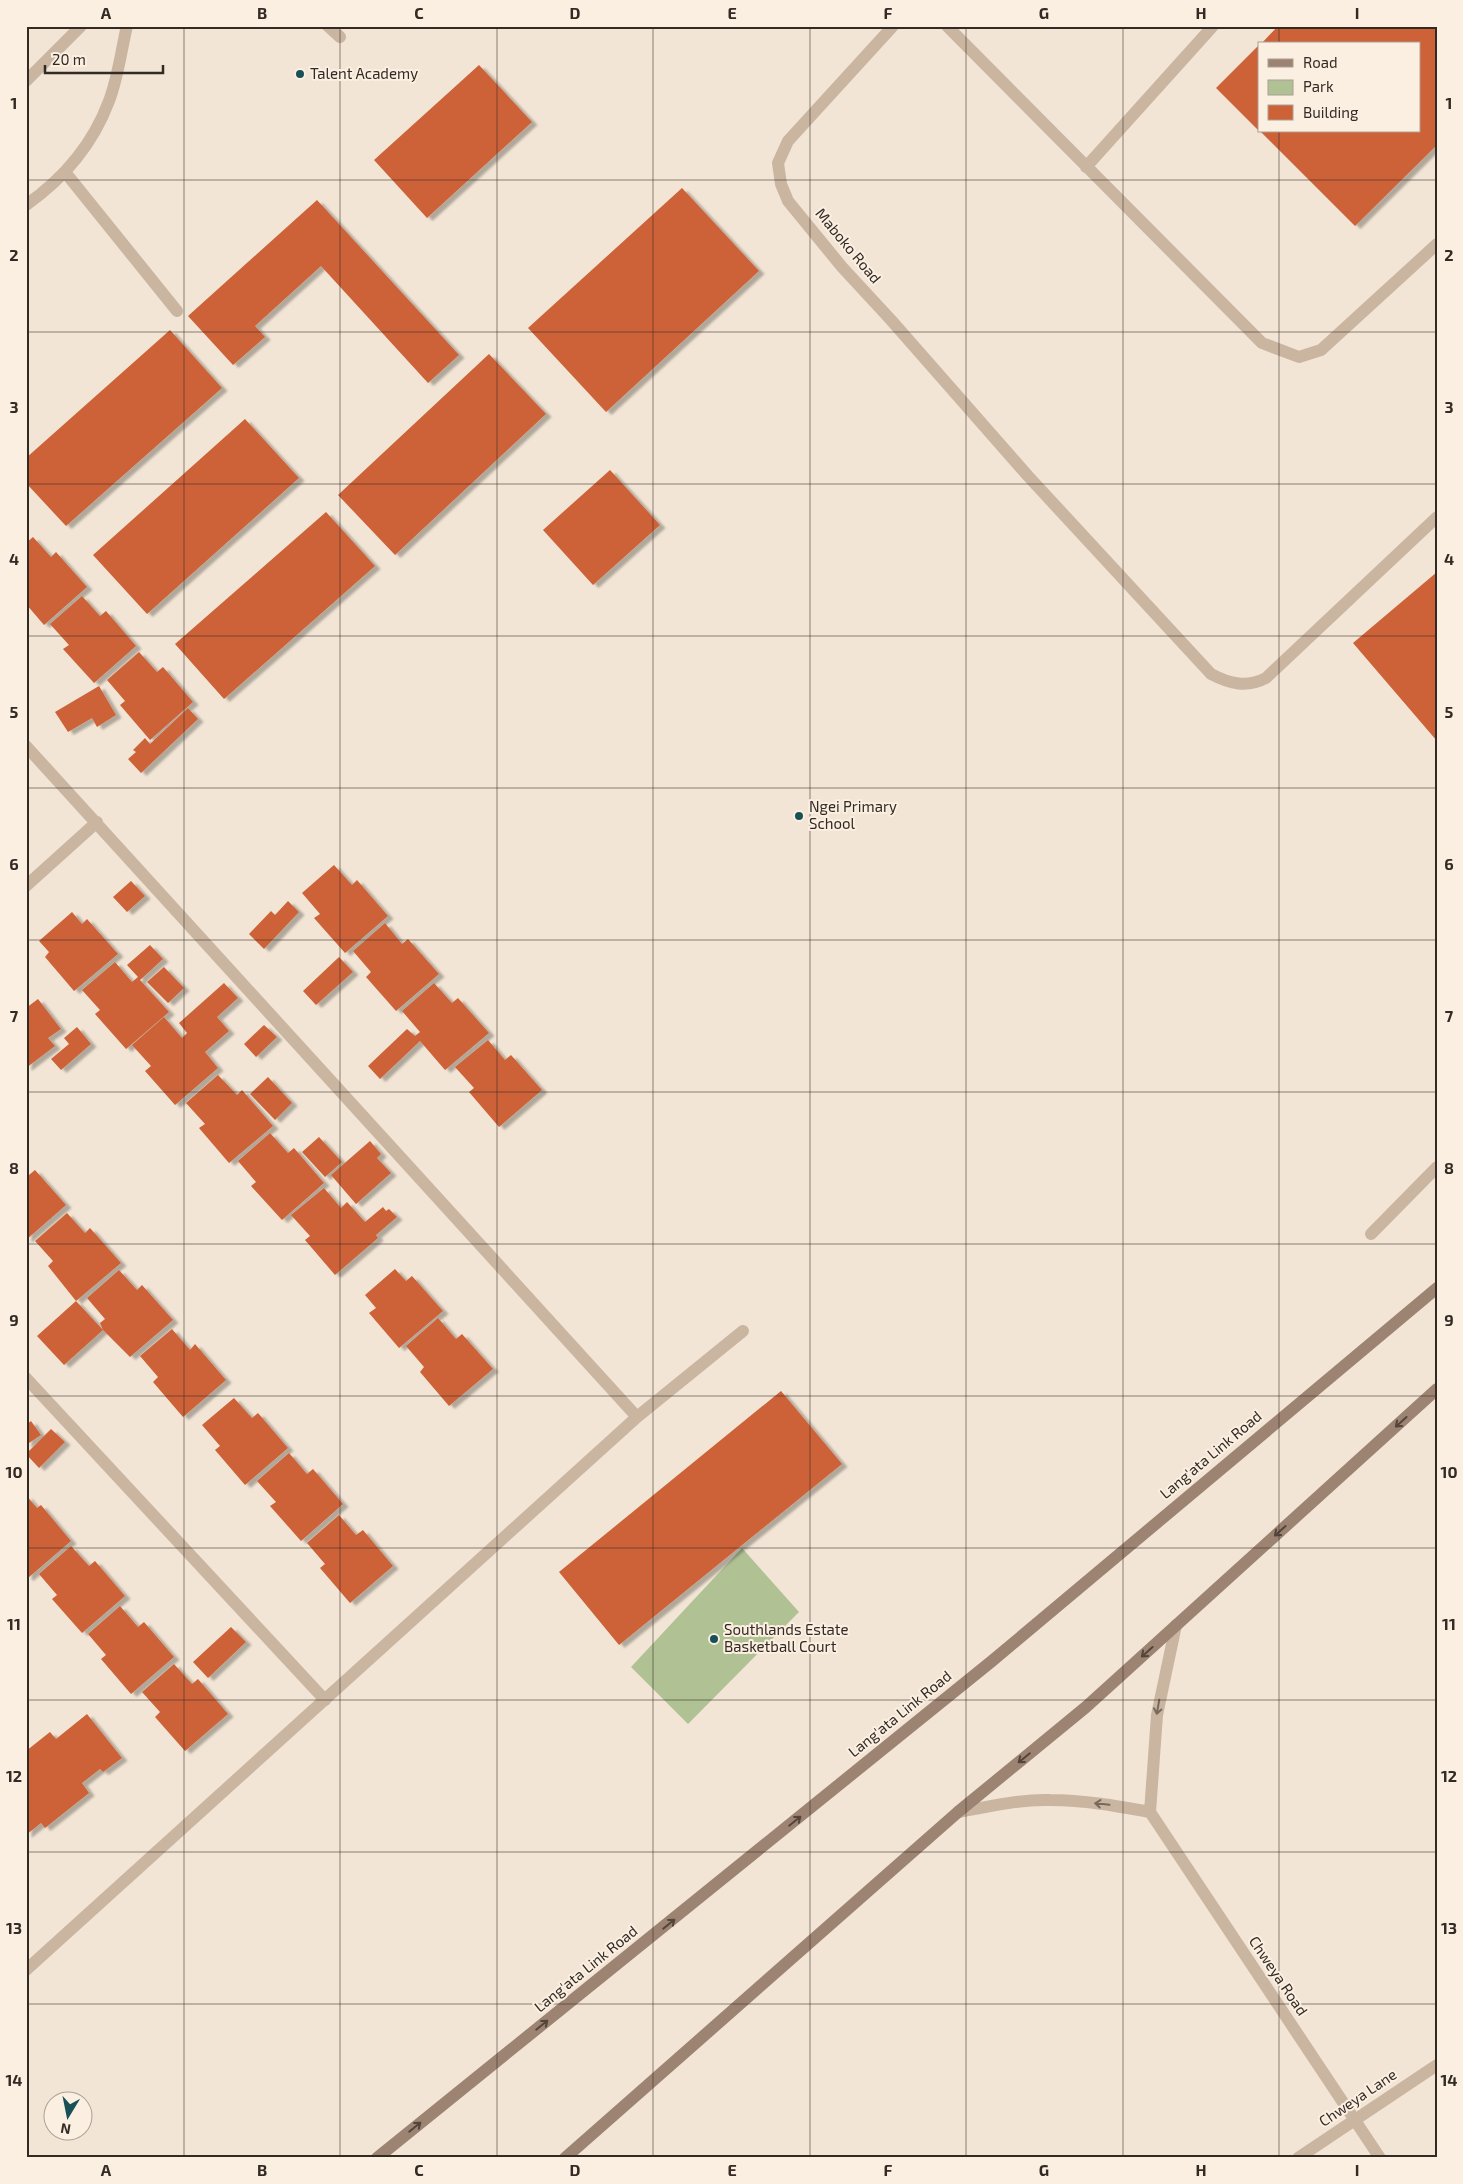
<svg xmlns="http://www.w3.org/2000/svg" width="1463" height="2184" viewBox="0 0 1463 2184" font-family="'Exo 2',sans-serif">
<defs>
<filter id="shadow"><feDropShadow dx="5.5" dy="3" stdDeviation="1" flood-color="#0004"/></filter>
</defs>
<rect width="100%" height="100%" fill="#f2e5d5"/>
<!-- green -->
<path fill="#b0c194" d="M742 1548 799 1612 688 1724 631 1667Z"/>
<!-- building -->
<path fill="#cd6237" filter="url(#shadow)" d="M1278 26H1437V145L1355 226 1260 131H1419V44H1261Z
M1259 45V131L1216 88Z
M479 65 532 122 427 218 374 160Z
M682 188 759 271 606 412 528 328Z
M317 200 459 355 428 383 321 266 255 326 265 337 233 365 188 316Z
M170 330 222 388 66 526 26 483V458Z
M489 354 546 414 395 555 338 495Z
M245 419 299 478 147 614 93 555Z
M610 470 660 525 593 585 543 530Z
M326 512 375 566 224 699 175 644Z
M33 537 51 557 56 552 87 587 44 625 26 604V543Z
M1437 572V741L1353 643Z
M82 596 100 616 106 611 136 646 94 683 63 649 69 645 50 624Z
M139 652 157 672 163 667 193 702 150 740 120 705 125 701 107 680Z
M99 686 116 715 97 727 92 718 68 732 55 712Z
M188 708 198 719 141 773 128 759 136 752 133 750 145 738 150 744Z
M334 865 352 885 357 880 388 916 345 953 314 918 320 914 302 893Z
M131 881 145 896 127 912 113 897Z
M288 901 299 912 264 949 249 934 271 911 275 915Z
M72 912 82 924 87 919 118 954 74 991 45 957 49 952 39 941Z
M385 923 402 944 408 939 439 974 396 1011 366 977 371 972 353 951Z
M150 945 163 959 140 980 169 1012 126 1049 95 1014 100 1010 82 990 115 962 132 982 138 977 127 965Z
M339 957 353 972 316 1005 303 991Z
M164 967 184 988 168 1003 147 982Z
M224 983 238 998 217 1017 229 1031 205 1052 218 1068 175 1105 145 1071 151 1066 132 1045 164 1017 182 1038 187 1033 179 1023Z
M434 983 452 1003 458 998 489 1033 445 1070 420 1041 380 1079 368 1066 407 1029 415 1036 420 1032 402 1011Z
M38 999 61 1029 48 1038 55 1046 26 1068V1008Z
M264 1025 277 1037 256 1057 244 1044Z
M77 1027 91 1044 61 1070 51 1059 69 1044 64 1038Z
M488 1040 505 1060 511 1055 542 1090 499 1127 469 1092 474 1088 455 1067Z
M218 1075 237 1095 242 1090 273 1126 229 1163 199 1128 205 1124 186 1103Z
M268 1077 292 1103 275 1120 250 1094Z
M270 1133 288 1153 294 1148 324 1183 282 1220 251 1186 256 1182 238 1161Z
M319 1137 342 1162 325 1177 302 1152Z
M370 1141 381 1154 377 1158 391 1173 356 1204 331 1175Z
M35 1170 66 1205 26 1240V1172L29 1175Z
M324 1188 341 1208 347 1202 365 1222 383 1207 386 1211 389 1209 397 1217 376 1235 378 1238 335 1275 305 1240 310 1236 291 1215Z
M67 1213 85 1233 90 1228 121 1263 76 1301 48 1266 53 1261 35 1241Z
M395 1269 406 1281 412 1276 443 1311 399 1348 369 1313 376 1308 365 1295Z
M119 1270 137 1290 142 1285 173 1320 130 1357 103 1330 100 1323 105 1319 87 1298Z
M76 1301 103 1330 64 1365 37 1336Z
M438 1318 456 1339 462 1334 493 1369 449 1406 420 1372 424 1367 406 1346Z
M172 1329 190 1350 195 1344 226 1380 183 1417 153 1382 158 1377 140 1356Z
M781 1391 842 1464 619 1645 559 1572Z
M234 1398 252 1418 258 1413 288 1448 245 1485 215 1450 220 1446 202 1425Z
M31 1421 41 1435 26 1445V1425Z
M51 1429 65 1442 39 1468 26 1454Z
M289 1453 307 1474 313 1469 343 1504 301 1541 270 1506 276 1502 257 1481Z
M26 1495 37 1508 41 1505 71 1541 28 1578 26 1576Z
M339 1515 356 1535 363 1530 393 1566 350 1603 320 1568 325 1564 307 1543Z
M71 1546 89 1566 95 1561 125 1596 82 1633 52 1599 57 1595 39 1574Z
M120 1606 138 1627 144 1622 174 1657 131 1694 101 1659 106 1655 88 1634Z
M231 1627 246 1642 208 1678 193 1662Z
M174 1664 192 1684 198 1679 228 1714 185 1751 155 1717 160 1712 142 1692Z
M87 1714 122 1758 103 1772 100 1769 82 1783 89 1793 45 1828 41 1823 26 1835V1751L50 1732 56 1739Z"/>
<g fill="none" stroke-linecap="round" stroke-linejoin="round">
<!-- lane -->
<path stroke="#cab5a1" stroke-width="12" d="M328 26 340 37
M65 172 177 311
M26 205C63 179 93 144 109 101 118 78 121 51 127 26
M1371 1234 1437 1167"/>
<!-- street -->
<path stroke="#cab5a1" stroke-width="12" d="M893 26 788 141 778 163 781 184 788 201 842 267 891 320 1028 476 1211 674C1230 684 1247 688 1266 678L1437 517
M947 26 1262 343 1299 357 1321 350 1437 244
M26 81 81 26
M1086 167 1213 26
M26 746 637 1417
M26 886 97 822
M26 1378 325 1700
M958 1812C988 1807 1019 1799 1050 1800 1084 1800 1117 1806 1150 1812
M1150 1812 1380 2158
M1150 1812 1157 1715 1176 1625
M26 1970 637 1417 743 1331
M1298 2158 1437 2065"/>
<!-- secondary -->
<path stroke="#9d8472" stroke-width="12" d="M377 2158 992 1661 1437 1288
M565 2158 958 1812 1086 1707 1437 1389"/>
</g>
<!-- one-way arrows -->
<defs><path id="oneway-shaft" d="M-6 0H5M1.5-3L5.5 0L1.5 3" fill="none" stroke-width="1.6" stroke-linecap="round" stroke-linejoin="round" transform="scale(1.25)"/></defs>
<g stroke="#53453b">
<use href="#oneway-shaft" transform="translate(1401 1422) rotate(138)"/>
<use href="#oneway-shaft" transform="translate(1280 1531) rotate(138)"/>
<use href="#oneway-shaft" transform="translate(1147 1652) rotate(138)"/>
<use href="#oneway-shaft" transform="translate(1024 1758) rotate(141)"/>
<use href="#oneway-shaft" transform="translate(795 1821) rotate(-39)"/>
<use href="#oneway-shaft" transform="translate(669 1924) rotate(-39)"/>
<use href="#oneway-shaft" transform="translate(542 2025) rotate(-39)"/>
<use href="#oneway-shaft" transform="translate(415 2127) rotate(-39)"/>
</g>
<g stroke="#77695c">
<use href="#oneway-shaft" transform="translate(1158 1707) rotate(100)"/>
<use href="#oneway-shaft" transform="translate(1102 1804) rotate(-174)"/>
</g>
<!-- grid -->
<path fill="none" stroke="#332a24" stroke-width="1" stroke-opacity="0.55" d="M184 26V2158M340 26V2158M497 26V2158M653 26V2158M810 26V2158M966 26V2158M1123 26V2158M1279 26V44M1279 131V2158M26 180H1437M26 332H1437M26 484H1437M26 636H1437M26 788H1437M26 940H1437M26 1092H1437M26 1244H1437M26 1396H1437M26 1548H1437M26 1700H1437M26 1852H1437M26 2004H1437"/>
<!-- markers -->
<g fill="#185057" stroke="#faefe1" stroke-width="2">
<circle cx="300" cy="74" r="5"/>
<circle cx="799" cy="816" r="5"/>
<circle cx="714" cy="1639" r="5"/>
</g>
<g text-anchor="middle" stroke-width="4" stroke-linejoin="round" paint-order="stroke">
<!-- poi labels -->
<g font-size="15" fill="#332a24" stroke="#faefe1" text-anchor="start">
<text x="310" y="79">Talent Academy</text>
<text x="809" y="812">Ngei Primary<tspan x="809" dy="17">School</tspan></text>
<text x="724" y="1635">Southlands Estate<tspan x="724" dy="17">Basketball Court</tspan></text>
</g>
<!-- street labels -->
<g font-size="15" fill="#332a24" stroke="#faefe1">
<text transform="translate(848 246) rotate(50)" y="5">Maboko Road</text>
<text transform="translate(1211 1455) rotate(-40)" y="5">Lang'ata Link Road</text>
<text transform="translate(900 1714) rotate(-39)" y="5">Lang'ata Link Road</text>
<text transform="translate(586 1969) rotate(-39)" y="5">Lang'ata Link Road</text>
<text transform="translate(1278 1976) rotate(56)" y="5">Chweya Road</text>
<text transform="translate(1358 2098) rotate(-34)" y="5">Chweya Lane</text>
</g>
</g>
<!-- border -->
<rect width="1463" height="2184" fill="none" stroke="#faefe1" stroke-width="55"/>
<!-- legend -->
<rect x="1258" y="42" width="162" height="90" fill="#faefe1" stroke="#aaa095"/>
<rect x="1268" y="59" width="25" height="8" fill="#9d8472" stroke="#aaa095"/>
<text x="1303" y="68" font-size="15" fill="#332a24">Road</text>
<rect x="1268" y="80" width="25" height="15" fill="#b0c194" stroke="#aaa095"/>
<text x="1303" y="92" font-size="15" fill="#332a24">Park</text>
<rect x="1268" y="105" width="25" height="15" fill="#cd6237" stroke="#aaa095"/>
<text x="1303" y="118" font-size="15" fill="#332a24">Building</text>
<!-- north arrow -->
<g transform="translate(68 2116) rotate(190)"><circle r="24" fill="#faefe1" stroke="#aaa095"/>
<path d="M0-4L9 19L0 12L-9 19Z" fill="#185057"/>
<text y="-8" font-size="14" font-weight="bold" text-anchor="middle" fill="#332a24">N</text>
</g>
<!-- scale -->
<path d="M45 65v8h118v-8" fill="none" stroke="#332a24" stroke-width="2.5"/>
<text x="52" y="65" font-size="15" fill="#332a24" stroke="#faefe1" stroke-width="4" paint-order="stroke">20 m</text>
<rect x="28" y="28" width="1408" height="2128" fill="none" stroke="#332a24" stroke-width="2"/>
<g font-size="16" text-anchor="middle" font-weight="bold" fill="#332a24">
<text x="106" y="19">A</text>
<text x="262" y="19">B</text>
<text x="419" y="19">C</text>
<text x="575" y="19">D</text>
<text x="732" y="19">E</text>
<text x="888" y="19">F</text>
<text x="1044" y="19">G</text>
<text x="1201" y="19">H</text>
<text x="1357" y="19">I</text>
<text x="14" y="109">1</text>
<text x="1449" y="109">1</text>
<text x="14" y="261">2</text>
<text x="1449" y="261">2</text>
<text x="14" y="413">3</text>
<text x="1449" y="413">3</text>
<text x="14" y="565">4</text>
<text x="1449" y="565">4</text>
<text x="14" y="718">5</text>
<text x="1449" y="718">5</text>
<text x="14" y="870">6</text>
<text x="1449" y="870">6</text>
<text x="14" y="1022">7</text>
<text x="1449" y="1022">7</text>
<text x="14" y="1174">8</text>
<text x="1449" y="1174">8</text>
<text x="14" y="1326">9</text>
<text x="1449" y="1326">9</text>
<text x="14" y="1478">10</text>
<text x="1449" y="1478">10</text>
<text x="14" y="1630">11</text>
<text x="1449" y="1630">11</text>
<text x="14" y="1782">12</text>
<text x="1449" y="1782">12</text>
<text x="14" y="1934">13</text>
<text x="1449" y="1934">13</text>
<text x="14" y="2086">14</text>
<text x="1449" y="2086">14</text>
<text x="106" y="2176">A</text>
<text x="262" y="2176">B</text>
<text x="419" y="2176">C</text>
<text x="575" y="2176">D</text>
<text x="732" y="2176">E</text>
<text x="888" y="2176">F</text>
<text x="1044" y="2176">G</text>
<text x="1201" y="2176">H</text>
<text x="1357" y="2176">I</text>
</g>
</svg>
